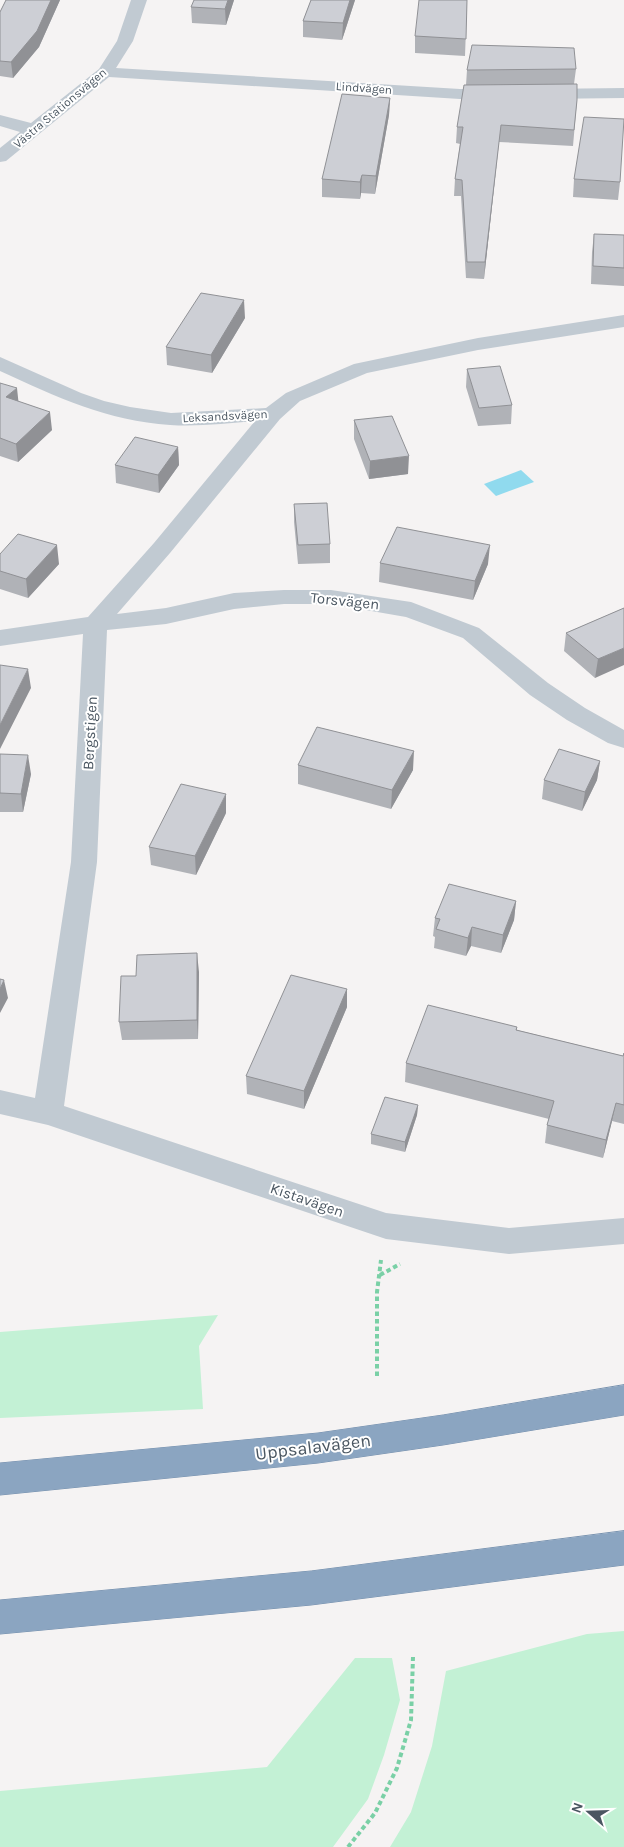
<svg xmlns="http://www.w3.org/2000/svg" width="624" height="1847" viewBox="0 0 624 1847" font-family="Karla,sans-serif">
<rect width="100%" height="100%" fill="#f5f3f3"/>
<!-- green -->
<path fill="#c3f1d5" d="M218 1315 199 1346 203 1409 0 1418V1332Z
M624 1631V1847H390L411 1812 432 1746 446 1671 587 1634Z
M355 1658H392L400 1700 384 1755 368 1799 333 1847H0V1791L267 1767Z"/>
<!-- water -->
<path fill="#90daee" d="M521 470 534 482 496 496 484 484Z"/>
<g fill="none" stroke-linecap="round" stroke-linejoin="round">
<defs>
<path id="motorway" d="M624 1385V1415L443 1445 318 1463 0 1495V1463L318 1433 443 1415Z
M624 1531V1565L311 1605 0 1634V1600L311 1571Z"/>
</defs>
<!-- motorway casing -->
<use href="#motorway" stroke="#7690ad" stroke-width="1"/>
<!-- path -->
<path stroke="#7ad0a6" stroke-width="4" stroke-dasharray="4.5 3" stroke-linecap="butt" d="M380 1275 400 1264
M377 1376V1292L381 1260
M348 1847 375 1813 397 1768 411 1720 413 1657"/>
<!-- minor -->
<path fill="#c1cad2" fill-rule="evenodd" d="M131 0H147L133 41 116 68 460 89H500L506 90 509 94 506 98 500 99H460L109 77 6 161 0 162V148L20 132 0 126V115L31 123 99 69 117 41Z
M624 88V98L541 99 535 98 532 94 535 90 541 89Z
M624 315V327L478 350 367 373 300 401 280 419 170 553 117 614 166 608 234 593 284 590H331L411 602 479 628 548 683 585 708 624 730V748L608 743 567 720 530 695 463 638 406 617 331 604H284L234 609 166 624 107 630 97 862 64 1106 386 1213 509 1228 624 1218V1244L509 1254 386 1239 48 1125 0 1114V1090L35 1098 71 862 83 634 0 646V630L88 617 154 543 255 421C227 423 198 427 170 425 108 421 56 397 0 371V357L81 393 104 401 130 407 171 413 266 408 286 393 354 364 478 338Z"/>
<!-- motorway -->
<use href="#motorway" fill="#8ba5c1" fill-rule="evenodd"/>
</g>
<!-- wall -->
<path fill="#b0b2b7" d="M6 0H60L39 47 13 78 0 76V12Z
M234 0 226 25 192 23 191 7Z
M311 0H355L342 40 303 37V21Z
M467 0 465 56 415 53V36Z
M576 69 574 84 577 100 573 146 499 142 484 279 466 278 461 196H454L455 179 460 144 456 143 457 127 466 85 467 70Z
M390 98 389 115 375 194 361 193 360 199 322 197V179Z
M574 179 620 182 618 200 573 197Z
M594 234 624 235V286L591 284 592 252Z
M245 318 212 373 167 365 166 347Z
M467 369 512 405 511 424 478 426 466 387Z
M0 383 18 401 52 430 18 462 0 456Z
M354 420 408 474 369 479 354 439Z
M178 447 179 465 159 493 116 483 115 465Z
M294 504 330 544V563L298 564 294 522Z
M0 554 59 564 28 598 0 589Z
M380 563 488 564 473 600 379 582Z
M624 608 595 678 564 651 566 633Z
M0 754 31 774 23 812H0Z
M600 761 597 780 582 811 542 799 544 780Z
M298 765 413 770 391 809 298 784Z
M226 813 196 875 151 865 149 847Z
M516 901 514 920 501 953 471 946 466 956 434 948 435 937 433 936 435 918Z
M199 972 198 1039 122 1040 119 1022 136 976Z
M347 989V1007L304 1109 247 1094 246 1076Z
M517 1027V1030L623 1056 624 1053V1124L612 1121 603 1158 545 1143 547 1125 549 1119 405 1082 406 1063Z
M418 1105 417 1115 405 1152 371 1144V1134Z"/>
<!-- shaded-wall -->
<path fill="#909195" d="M51 0H60L39 47 13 78 11 62Z
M228 0H234L226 25 225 9Z
M350 0H355L342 40 343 23Z
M390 98 389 115 375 194 376 176Z
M501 125 499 142 484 279 485 262Z
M362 175 361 193 360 199V182Z
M244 300 245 318 212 373 211 355Z
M17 388 19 407 6 397Z
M50 412 52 430 18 462 16 444Z
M178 447 179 465 159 493 158 475Z
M409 456 408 474 369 479 370 461Z
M57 545 59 564 28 598 26 579Z
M490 545 488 564 473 600 475 581Z
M624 648V665L595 678 598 659Z
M28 669 31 688 0 749V725Z
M414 751 413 770 391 809 392 790Z
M28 755 31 774 23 812 21 794Z
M600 761 597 780 582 811 585 792Z
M226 794V813L196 875 195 856Z
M516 901 514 920 501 953 503 935Z
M472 927 471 946 466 956 468 938Z
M197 953 199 972 198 1039 197 1020Z
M4 980 8 998 0 1013V989Z
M347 989V1007L304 1109V1091Z
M616 1103 612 1121 603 1158 606 1140Z
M418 1105 417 1115 405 1152V1142Z"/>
<!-- building -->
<path fill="#cdcfd5" stroke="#909195" d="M6 0H51L37 31 11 62 0 61V12Z
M194 0H228L225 9 191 7Z
M311 0H350L343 23 303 21Z
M419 0H467L466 39 415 36Z
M472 45 574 48 576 69 467 70Z
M577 84V100L574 130 501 125 485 262H467L462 180 455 179 463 127H457L464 85Z
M342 94 390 98 376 176 362 175 360 182 322 179Z
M584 117 624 119 620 182 574 179Z
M594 234 624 235V268L593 266Z
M201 293 244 300 211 355 166 347Z
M500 366 512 405 479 408 467 369Z
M0 383 17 388 6 397 50 412 16 444 0 438Z
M392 416 409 456 370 461 354 420Z
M135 437 178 447 158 475 115 465Z
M327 503 330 544 298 545 294 504Z
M397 527 490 545 475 581 380 563Z
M18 534 57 545 26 579 0 571V554Z
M624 608V648L598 659 566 633Z
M0 665 28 669 0 725Z
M317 727 414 751 392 790 298 765Z
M559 749 600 761 585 792 544 780Z
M0 754 28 755 21 794 0 793Z
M181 784 226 794 195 856 149 847Z
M449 884 516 901 503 935 472 927 468 938 436 929 440 919 435 918Z
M197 953V1020L119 1022 121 976H136L137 955Z
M291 975 347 989 304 1091 246 1076Z
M0 979 4 980 0 989Z
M428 1005 517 1027 516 1030 623 1056 624 1053V1105L616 1103 606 1140 547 1125 554 1101 406 1063Z
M385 1097 418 1105 405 1142 371 1134Z"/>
<g text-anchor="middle" stroke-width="4" stroke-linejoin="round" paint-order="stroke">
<!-- far-street labels -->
<g font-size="12" fill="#4a5661" stroke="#fff">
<text transform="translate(364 88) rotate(4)" y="4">Lindvägen</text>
<text transform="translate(60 108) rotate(-40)" y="4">Västra Stationsvägen</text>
<text transform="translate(225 416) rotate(-3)" y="4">Leksandsvägen</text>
</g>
<!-- street labels -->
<g font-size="15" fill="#4a5661" stroke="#fff">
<text transform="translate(345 601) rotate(6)" y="5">Torsvägen</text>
<text transform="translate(90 733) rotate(-87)" y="5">Bergstigen</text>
<text transform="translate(307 1200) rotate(19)" y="5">Kistavägen</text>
</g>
<!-- near-street labels -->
<g font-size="18" fill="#4a5661" stroke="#fff">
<text transform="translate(313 1447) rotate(-7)" y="6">Uppsalavägen</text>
</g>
</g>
<!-- north arrow -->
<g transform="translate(589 1812) rotate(290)" stroke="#ffffff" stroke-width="4" paint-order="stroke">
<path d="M0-4L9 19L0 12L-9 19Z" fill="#4a5661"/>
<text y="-8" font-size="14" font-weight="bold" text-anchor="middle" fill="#4a5661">N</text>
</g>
</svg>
